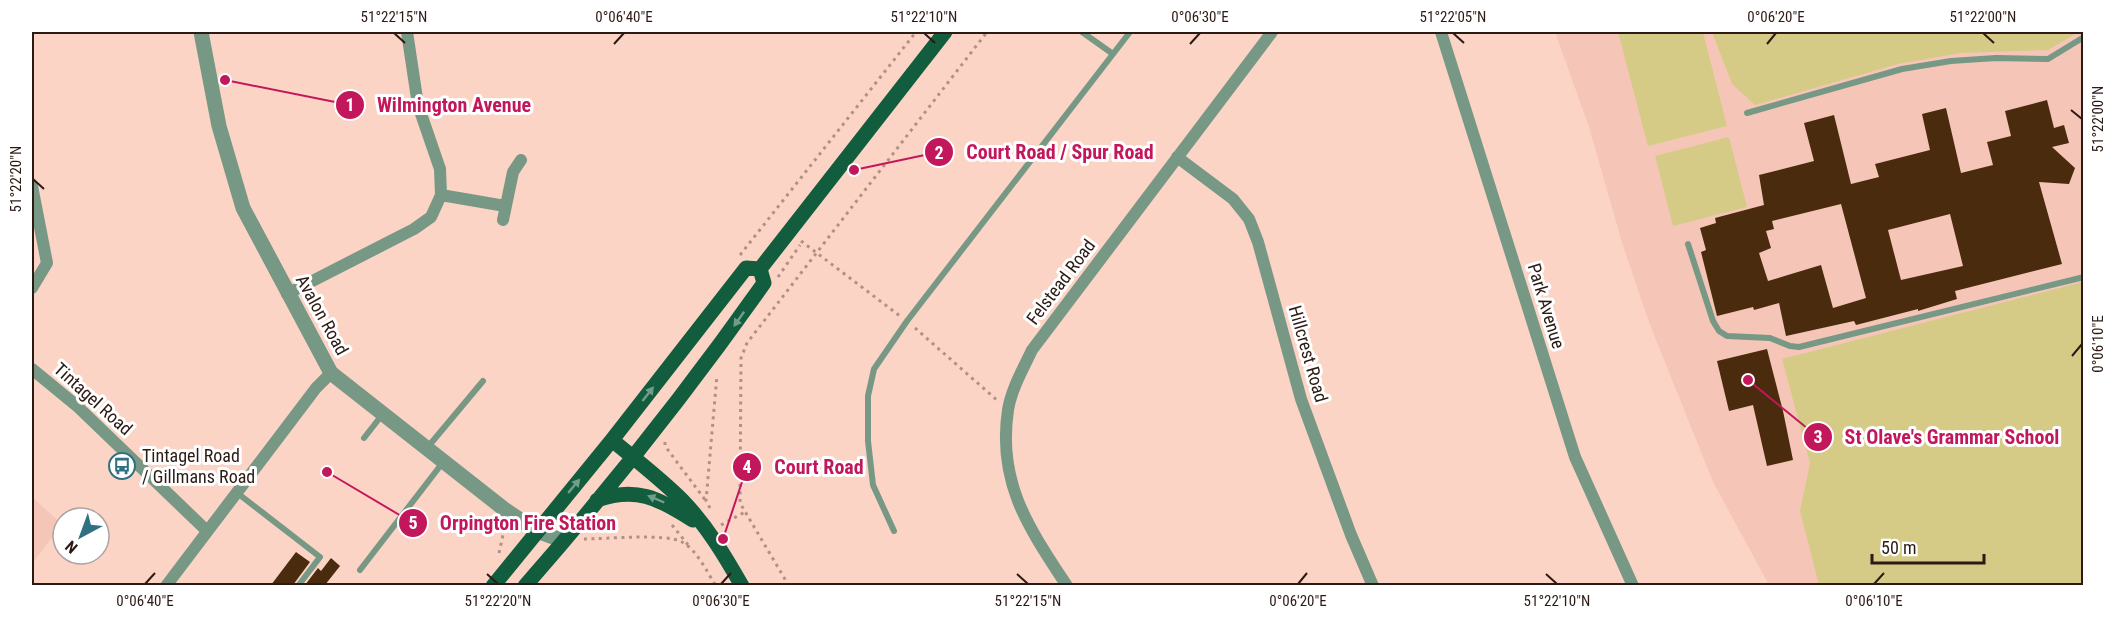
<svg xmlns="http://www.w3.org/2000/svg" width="2115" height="617" viewBox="0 0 2115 617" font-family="'Roboto Condensed',sans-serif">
<rect width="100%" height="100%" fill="#fcd4c5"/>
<!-- built -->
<path fill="#f5c6b7" d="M1555 32H2083V585H1769L1713 482 1650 325 1623 246 1589 127Z
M32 497 62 524 32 564Z"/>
<!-- green -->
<path fill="#d6cb86" d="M1618 32H1703L1727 126 1648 146Z
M1712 32H2079L2048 50 1961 53 1898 64 1755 105 1732 84Z
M1729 137 1747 207 1673 226 1655 156Z
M2083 282V585H1819L1800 511 1810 463 1782 359Z"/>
<!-- building -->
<path fill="#4a2b0e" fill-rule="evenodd" d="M2047 100 2054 128 2064 125 2069 143 2052 147 2075 168 2069 184 2039 182 2062 264 1955 291 1957 299 1918 311V309L1856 325 1854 321 1786 336 1779 303 1754 310 1753 307 1717 316 1701 252 1706 250 1700 228 1716 223 1715 218 1764 205 1759 175 1814 161 1804 123 1834 115 1851 184 1879 177 1875 164 1930 150 1922 114 1946 108 1961 173 1993 165 1987 142 2011 136 2005 111ZM1841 204 1866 298 1833 308 1821 265 1768 281 1759 253 1771 248 1766 231 1774 229 1772 221ZM1950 214 1963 266 1901 280 1888 230Z
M1767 349 1783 411 1793 460 1767 466 1753 405 1729 411 1717 361Z
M296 552 310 562 293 585H271Z
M331 558 340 566 325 585H305L318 568 321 571Z"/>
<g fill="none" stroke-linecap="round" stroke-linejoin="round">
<!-- path -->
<path stroke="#b19185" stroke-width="3" stroke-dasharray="3 4.5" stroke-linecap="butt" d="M801 241 900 316
M740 255 916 32
M778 277 800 245
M915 328 998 401
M665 442V446L706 501
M710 508 706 501 717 375
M672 525 689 546
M721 525 745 512
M584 539C606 539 666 533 682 542 697 550 707 572 716 586
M499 553 503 535 500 525
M789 586 740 503 741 358 747 343 987 32"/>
<!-- service -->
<path stroke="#779885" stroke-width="6" d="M1113 54 1130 32
M1747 113 1902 69 1951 61 1996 58 2048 59 2084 37
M1688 244 1713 321 1719 331 1727 336 1770 338 1790 346 1799 347 2084 277
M364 438 382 415
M427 448 483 381
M236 492 320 557 298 586
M894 531 873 485 868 441V396L874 369 907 321 1113 54 1082 32
M360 570 444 461"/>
<!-- minor -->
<path stroke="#779885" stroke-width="12" d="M1441 32 1575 457 1633 586
M1177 157 1233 199 1249 219 1258 242 1301 399 1351 535 1373 586
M32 186 47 263 32 288
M441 195 505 206
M503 220 513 172 521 160
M287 294 414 229 431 217 441 195 440 169 418 105 407 32
M32 369 77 406 207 531
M166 586 316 388 331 373
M1067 586C1029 528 997 483 1008 410 1011 390 1023 369 1032 350L1272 32"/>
<!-- tertiary -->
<path stroke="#779885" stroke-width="15" d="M201 32 219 126 243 208 331 373 504 509 537 531 561 540 568 535"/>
<!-- primary -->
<path stroke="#125d3e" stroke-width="15" d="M760 269 945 32
M612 440C636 460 661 479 683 501 707 526 725 556 742 586
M597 500C638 486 658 499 693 520
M493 586 612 440 746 268 760 269
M525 586C610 489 690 388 764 283L760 269"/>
</g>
<!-- one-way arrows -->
<defs><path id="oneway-solid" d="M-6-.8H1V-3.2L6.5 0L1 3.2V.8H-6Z" transform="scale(1.5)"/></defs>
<g fill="#719e8b">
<use href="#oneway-solid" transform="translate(739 319) rotate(125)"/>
<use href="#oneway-solid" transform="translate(648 394) rotate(-52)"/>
<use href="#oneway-solid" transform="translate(574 486) rotate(-50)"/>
<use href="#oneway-solid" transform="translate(656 499) rotate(-157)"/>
</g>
<!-- ticks -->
<path fill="none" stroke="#2c1a14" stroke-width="2" d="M394 33 405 43M924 33 935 43M1453 33 1464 43M1983 33 1994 43M614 44 624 33M1190 44 1200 33M1767 44 1776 33M2071 110 2082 119M33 179 44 189M2072 356 2082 344M487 574 498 584M1017 574 1028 584M1546 574 1557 584M145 584 155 573M721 584 731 573M1298 584 1307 573M1874 584 1884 573"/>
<!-- icons -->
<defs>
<symbol id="bus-ring" viewBox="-11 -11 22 22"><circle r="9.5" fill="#fff" stroke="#2f7083" stroke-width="1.5"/><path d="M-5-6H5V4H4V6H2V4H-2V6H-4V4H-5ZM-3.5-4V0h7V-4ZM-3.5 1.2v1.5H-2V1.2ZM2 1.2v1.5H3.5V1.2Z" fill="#2f7083"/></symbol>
</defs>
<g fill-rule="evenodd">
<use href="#bus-ring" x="107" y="451" width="30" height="30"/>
</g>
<g text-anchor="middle" stroke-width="6" stroke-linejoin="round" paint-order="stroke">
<!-- street labels -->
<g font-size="18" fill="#2c1a14" stroke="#fff">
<text transform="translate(1061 282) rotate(-53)" y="6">Felstead Road</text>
<text transform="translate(1546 306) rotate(73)" y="6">Park Avenue</text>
<text transform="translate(322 315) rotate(61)" y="6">Avalon Road</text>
<text transform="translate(1308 354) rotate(74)" y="6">Hillcrest Road</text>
<text transform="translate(93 399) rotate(42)" y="6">Tintagel Road</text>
</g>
<!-- poi labels -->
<g font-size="18" fill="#2c1a14" stroke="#fff" text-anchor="start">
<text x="142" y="462">Tintagel Road<tspan x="142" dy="21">/ Gillmans Road</tspan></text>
</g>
</g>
<!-- callouts -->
<path fill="none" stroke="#c2185b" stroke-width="2" d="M225 80L350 105M854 170L939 152M1748 380L1818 437M723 539L747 467M327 472L413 523"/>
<g fill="#c2185b" stroke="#fff" stroke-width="2">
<circle cx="225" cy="80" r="6"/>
<circle cx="854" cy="170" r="6"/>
<circle cx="1748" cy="380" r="6"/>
<circle cx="723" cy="539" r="6"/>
<circle cx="327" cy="472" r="6"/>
<circle cx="350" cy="105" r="15"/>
<circle cx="939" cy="152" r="15"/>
<circle cx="1818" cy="437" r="15"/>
<circle cx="747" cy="467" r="15"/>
<circle cx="413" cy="523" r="15"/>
</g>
<g font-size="18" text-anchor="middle" font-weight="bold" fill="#fff">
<text x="350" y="111">1</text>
<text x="939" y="159">2</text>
<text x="1818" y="443">3</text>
<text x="747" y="473">4</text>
<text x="413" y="529">5</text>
</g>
<g font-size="20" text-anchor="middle" font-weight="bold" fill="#c2185b" stroke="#fff" stroke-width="6" stroke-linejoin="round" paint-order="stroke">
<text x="454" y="112">Wilmington Avenue</text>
<text x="1060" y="159">Court Road / Spur Road</text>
<text x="1952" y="444">St Olave's Grammar School</text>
<text x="819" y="474">Court Road</text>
<text x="528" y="530">Orpington Fire Station</text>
</g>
<!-- border -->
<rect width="2115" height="617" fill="none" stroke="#ffffff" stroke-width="66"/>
<!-- north arrow -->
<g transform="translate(81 536) rotate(221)"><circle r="28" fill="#ffffff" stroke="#aba3a1" stroke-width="1.5"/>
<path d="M0-4.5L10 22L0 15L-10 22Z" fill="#2f7083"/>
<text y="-9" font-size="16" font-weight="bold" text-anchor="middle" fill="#2c1a14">N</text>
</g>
<!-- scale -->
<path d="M1872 554v9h112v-9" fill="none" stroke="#2c1a14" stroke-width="3"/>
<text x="1881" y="554" font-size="18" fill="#2c1a14" stroke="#ffffff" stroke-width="4.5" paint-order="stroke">50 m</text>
<rect x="33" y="33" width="2049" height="551" fill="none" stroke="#2c1a14" stroke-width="2"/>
<g font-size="15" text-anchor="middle" fill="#2c1a14">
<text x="394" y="22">51°22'15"N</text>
<text x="624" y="22">0°06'40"E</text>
<text x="924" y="22">51°22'10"N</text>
<text x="1200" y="22">0°06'30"E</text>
<text x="1453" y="22">51°22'05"N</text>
<text x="1776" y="22">0°06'20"E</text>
<text x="1983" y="22">51°22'00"N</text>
<text transform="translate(2098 119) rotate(-90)" y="5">51°22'00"N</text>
<text transform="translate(16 179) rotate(-90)" y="5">51°22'20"N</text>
<text transform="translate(2098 344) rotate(-90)" y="5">0°06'10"E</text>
<text x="145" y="606">0°06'40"E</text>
<text x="498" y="606">51°22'20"N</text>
<text x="721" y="606">0°06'30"E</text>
<text x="1028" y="606">51°22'15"N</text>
<text x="1298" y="606">0°06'20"E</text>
<text x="1557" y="606">51°22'10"N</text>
<text x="1874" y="606">0°06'10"E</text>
</g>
</svg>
